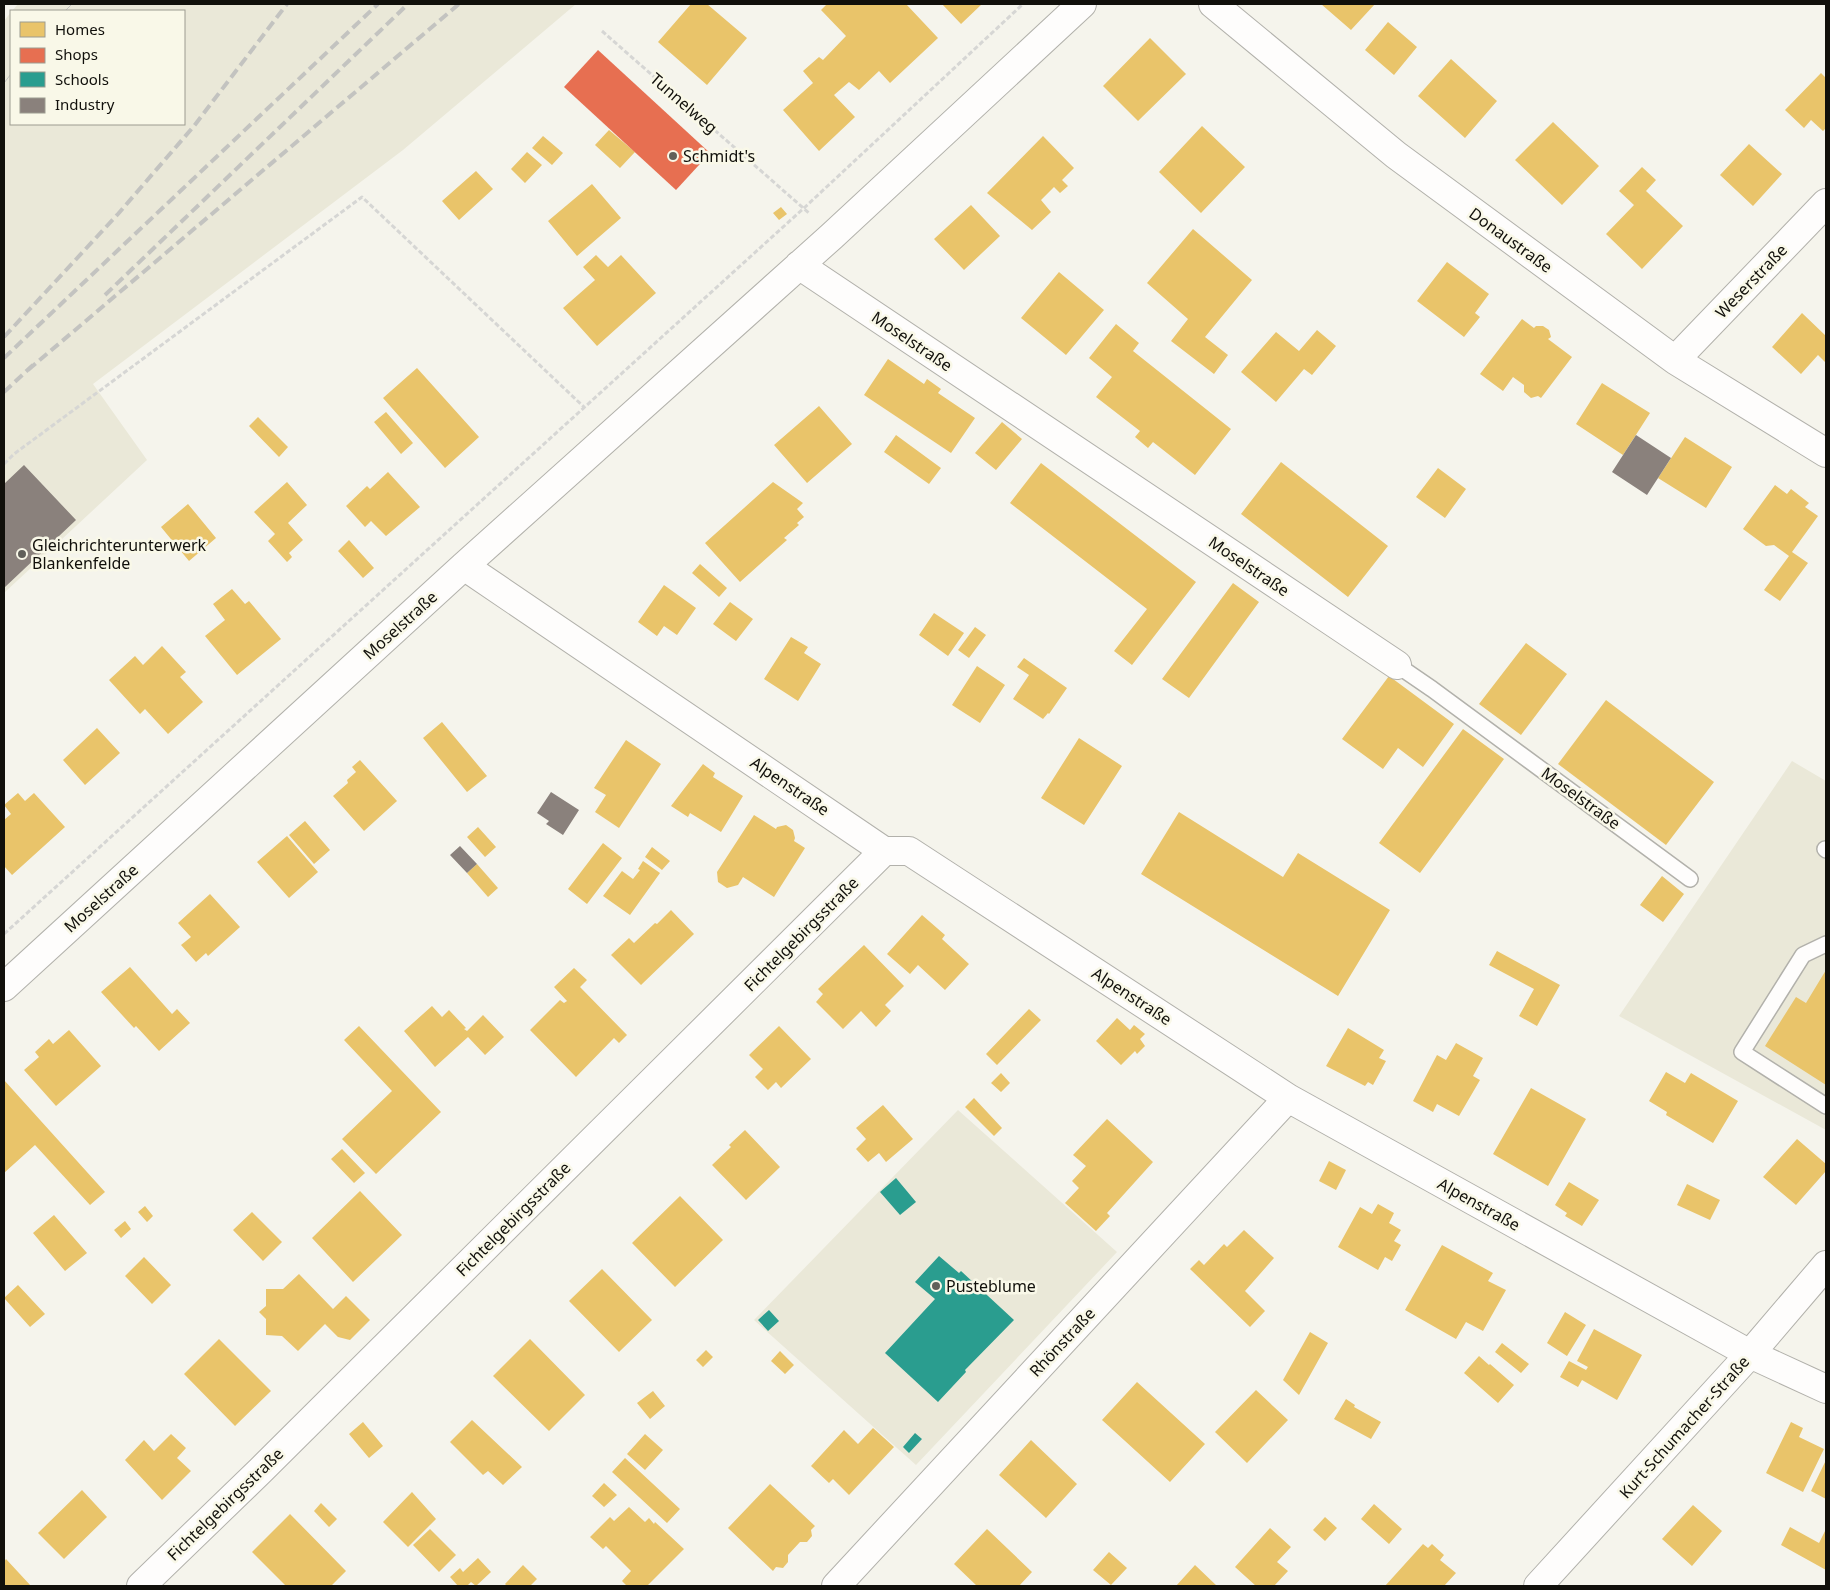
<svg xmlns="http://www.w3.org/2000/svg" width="1830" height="1590" viewBox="0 0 1830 1590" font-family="'Noto Sans',sans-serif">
<rect width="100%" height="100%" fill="#f5f4ec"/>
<!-- built -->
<path fill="#eae8d8" d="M18 4H576L403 150 93 384 147 460 4 593V21L11 12V124H184V11H12Z
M1792 761 1826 781V1130L1619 1016Z
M958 1110 1117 1252 916 1465 754 1320Z"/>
<!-- homes -->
<path fill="#e9c46a" d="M691 4H707L747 38 707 85 658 42Z
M827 4H906L938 38 890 83 879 71 859 90 849 82 834 95 855 117 819 151 783 110 813 83 803 71 819 57 823 60 846 36 821 10Z
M942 4H982L961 24Z
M1321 4H1375L1351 30Z
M1388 22 1417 47 1394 75 1365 50Z
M1150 38 1186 74 1138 121 1103 86Z
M1451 59 1497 101 1465 138 1418 96Z
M1821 73 1826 78V128L1823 131 1811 120 1804 128 1785 110Z
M1553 122 1599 166 1562 205 1515 160Z
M1202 126 1245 167 1201 213 1159 172Z
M609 130 635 152 620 168 595 145Z
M543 136 563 153 552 165 532 148Z
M1043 136 1074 168 1062 180 1068 186 1060 193 1054 187 1041 200 1051 212 1032 230 987 193Z
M1749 144 1782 174 1753 206 1720 175Z
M527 152 542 165 525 183 511 169Z
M1642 167 1656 180 1646 191 1683 226 1642 269 1606 234 1634 205 1619 191Z
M476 171 493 189 459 220 442 201Z
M592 184 621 218 577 256 548 221Z
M971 205 1000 236 964 270 934 239Z
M781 207 787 214 779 220 773 213Z
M1193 229 1252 280 1205 337 1228 355 1214 374 1171 341 1188 319 1147 283Z
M596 255 608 267 621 255 656 293 597 346 563 308 595 280 583 267Z
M1447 262 1489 294 1475 313 1480 317 1464 337 1417 301Z
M1059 272 1104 310 1066 355 1021 318Z
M1802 313 1826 336V363L1818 355 1801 374 1772 347Z
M1522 319 1534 328 1536 326H1543L1549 330 1551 337 1548 339 1572 357 1541 398 1538 396 1531 398 1524 392V385L1513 377 1503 391 1480 374Z
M1116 324 1139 343 1133 351 1231 429 1195 475 1153 442 1148 448 1135 437 1140 431 1096 397 1112 377 1089 358Z
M1317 330 1336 346 1312 375 1304 369 1276 402 1241 372 1276 332 1299 351Z
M888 359 924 384 927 379 941 389 938 393 975 418 951 453 864 395Z
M417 368 479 437 445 468 383 398Z
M1602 383 1650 413 1623 455 1576 424Z
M819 406 852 444 807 483 774 445Z
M386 412 413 443 401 454 374 422Z
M258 417 288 447 279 457 249 426Z
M1002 422 1022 439 996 470 975 453Z
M896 435 941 468 929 484 884 452Z
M1685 437 1732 467 1706 508 1658 478Z
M1281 462 1388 546 1348 597 1241 514Z
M1041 463 1196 582 1132 665 1114 651 1147 609 1010 503Z
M1438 468 1466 489 1445 518 1416 497Z
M388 472 420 507 386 536 371 521 365 527 346 506 367 486 370 489Z
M287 482 307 505 288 523 303 540 289 553 292 557 287 562 268 541 275 534 254 512Z
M773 482 803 503 797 509 804 517 797 523 799 525 784 538 787 540 740 582 705 543Z
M1775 485 1787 494 1791 489 1809 503 1805 507 1818 516 1792 552 1808 563 1780 601 1764 590 1789 556 1774 545 1766 546 1743 529Z
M188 504 216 538 189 561 161 527Z
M349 540 374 568 363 578 338 551Z
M700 564 727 588 719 597 692 573Z
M1233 583 1259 602 1189 698 1162 679Z
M664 585 696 608 677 635 664 626 657 636 638 622Z
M232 589 245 604 249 601 281 639 237 675 205 636 225 620 213 604Z
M730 602 753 619 736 641 713 624Z
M934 613 964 633 948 656 919 635Z
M975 627 986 635 969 658 958 650Z
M791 637 808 647 804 653 821 664 798 701 764 679Z
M1526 643 1567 674 1521 735 1479 704Z
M162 646 186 672 180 677 203 702 168 734 145 709 140 714 109 680 135 656 143 665Z
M1024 658 1067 688 1049 714 1048 713 1043 719 1013 699 1029 675 1017 667Z
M977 666 1005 685 980 723 952 705Z
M1389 676 1454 724 1423 767 1398 748 1383 769 1342 739Z
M1606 700 1714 782 1666 845 1558 764Z
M442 722 487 776 467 792 423 738Z
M97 728 120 753 85 785 63 760Z
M1463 729 1504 759 1420 873 1379 843Z
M1079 738 1122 766 1084 825 1041 798Z
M626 740 661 764 619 828 595 812 606 795 594 788Z
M360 760 397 801 364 831 333 796 348 783 347 780 356 772 352 767Z
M703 764 715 773 713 777 743 796 721 832 690 813 688 817 671 806Z
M18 793 25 801 34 793 65 827 12 875 4 866V820L11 814 4 805Z
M1179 812 1283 877 1298 853 1390 910 1338 996 1141 874Z
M754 815 776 829 777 827 786 825 793 830 795 838 794 841 805 848 774 897 743 877 738 885 727 888 718 882 717 872Z
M305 821 330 850 314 864 289 835Z
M478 827 496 847 485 857 467 837Z
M287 836 318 872 289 898 257 862Z
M603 843 622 858 587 904 568 889Z
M652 847 670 861 662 870 645 857Z
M643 861 660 873 630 915 603 896 622 871 633 879 640 870 638 869Z
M477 864 498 888 488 897 467 873Z
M1662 876 1684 894 1663 922 1640 905Z
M210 894 240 927 208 956 206 953 196 962 181 945 191 937 178 923Z
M671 910 694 934 641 985 611 955 629 938 634 943 655 923 657 924Z
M922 915 945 935 942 939 969 964 945 990 918 965 910 974 887 954Z
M864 945 904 986 885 1005 891 1011 876 1027 861 1011 843 1029 816 1002 823 994 818 989Z
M1497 951 1560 985 1537 1026 1519 1016 1534 989 1489 965Z
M130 967 172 1014 177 1009 190 1023 159 1051 136 1026 134 1028 101 992Z
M574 968 587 980 580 987 627 1035 619 1043 614 1038 576 1077 530 1030 560 1000 564 1003 567 1001 554 987Z
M1826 970V1085L1765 1046 1796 997 1806 1003Z
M432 1006 442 1017 449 1010 466 1028 464 1029 467 1031 483 1015 504 1037 485 1055 468 1037 435 1067 404 1031Z
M1029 1009 1041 1020 997 1065 986 1054Z
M1117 1018 1130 1030 1134 1025 1145 1034 1140 1039 1145 1046 1137 1054 1135 1051 1121 1065 1096 1041Z
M359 1026 441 1112 376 1174 342 1139 392 1091 344 1040Z
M779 1026 811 1059 781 1088 776 1082 768 1090 755 1077 763 1069 749 1055Z
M1348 1028 1384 1050 1379 1058 1386 1061 1373 1085 1368 1082 1365 1086 1326 1066Z
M69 1030 101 1066 56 1106 24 1070 39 1057 35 1052 49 1039 53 1044Z
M1456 1043 1483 1058 1473 1076 1480 1080 1459 1116 1437 1104 1433 1112 1413 1101 1437 1055 1446 1060Z
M1666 1072 1685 1083 1691 1073 1738 1101 1713 1143 1666 1115 1667 1112 1649 1101Z
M1001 1073 1010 1083 1001 1092 991 1083Z
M4 1080 105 1192 90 1205 35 1145 4 1173Z
M1531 1088 1586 1119 1548 1186 1493 1154Z
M974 1098 1002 1128 994 1136 965 1107Z
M883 1105 913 1139 886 1162 879 1153 868 1162 856 1149 866 1139 856 1128Z
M1107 1119 1153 1162 1107 1213 1110 1216 1096 1231 1065 1203 1079 1188 1072 1181 1086 1166 1073 1155Z
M745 1130 780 1167 746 1200 712 1165 731 1147 729 1145Z
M1797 1139 1826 1164V1171L1796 1205 1763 1177Z
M342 1149 365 1173 354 1183 331 1159Z
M1329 1161 1346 1170 1336 1190 1319 1181Z
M1569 1182 1599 1200 1582 1226 1565 1216 1567 1213 1555 1205Z
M1687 1184 1720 1200 1710 1220 1677 1205Z
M360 1191 402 1235 353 1282 312 1238Z
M680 1196 723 1240 675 1287 632 1243Z
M1378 1204 1394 1213 1389 1223 1401 1230 1394 1241 1401 1245 1392 1261 1385 1257 1378 1270 1338 1247 1360 1207 1372 1214Z
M145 1206 153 1216 147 1222 138 1212Z
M252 1212 282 1242 263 1261 233 1230Z
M54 1215 87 1253 65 1271 33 1233Z
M125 1221 131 1229 121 1238 114 1230Z
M1244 1230 1274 1258 1245 1291 1265 1311 1250 1327 1190 1269 1199 1260 1204 1265 1224 1244 1227 1247Z
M1442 1245 1493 1273 1488 1281 1506 1290 1483 1331 1466 1322 1456 1339 1405 1310Z
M144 1257 171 1285 152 1304 125 1276Z
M602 1269 652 1320 619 1352 569 1301Z
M299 1274 333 1309 346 1296 370 1320 350 1340 338 1337 325 1324 298 1351 282 1336 266 1335V1319L259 1312 266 1306V1289H283Z
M18 1285 45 1314 30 1327 4 1298Z
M1565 1312 1586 1325 1567 1356 1547 1343Z
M1594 1329 1642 1355 1617 1400 1582 1380 1578 1387 1560 1377 1569 1361 1586 1370 1588 1367 1577 1361Z
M1310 1332 1328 1343 1299 1395 1283 1380Z
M219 1339 271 1391 235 1426 184 1374Z
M530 1339 585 1395 549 1431 493 1376Z
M1502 1343 1529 1364 1521 1373 1495 1352Z
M706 1350 713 1357 703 1367 696 1360Z
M780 1351 794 1365 785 1374 771 1361Z
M1479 1356 1489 1365 1490 1364 1514 1385 1498 1403 1464 1373Z
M1137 1382 1205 1444 1170 1482 1102 1420Z
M1256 1390 1288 1420 1247 1463 1215 1432Z
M653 1391 665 1406 650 1419 637 1403Z
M1346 1399 1355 1405 1354 1407 1381 1422 1371 1439 1334 1419Z
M472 1420 522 1467 503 1485 488 1471 483 1475 450 1442Z
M363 1422 383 1446 369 1458 349 1434Z
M1791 1422 1803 1428 1799 1437 1824 1449 1803 1492 1766 1473Z
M873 1428 894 1447 849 1495 833 1479 829 1483 811 1466 844 1430 858 1444Z
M171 1434 186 1448 177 1458 191 1471 162 1500 125 1460 144 1440 154 1451Z
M645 1434 663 1450 645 1470 627 1454Z
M1031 1440 1077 1484 1046 1518 999 1475Z
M625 1458 680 1509 667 1523 612 1472Z
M1826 1460V1499L1811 1491Z
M604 1483 617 1495 604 1507 592 1496Z
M770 1484 815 1526 811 1530 812 1536 807 1542H800L788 1555V1562L783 1568 776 1567 773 1571 728 1528Z
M82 1490 107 1517 64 1559 38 1533Z
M412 1492 436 1519 408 1547 383 1522Z
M321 1503 337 1519 329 1527 314 1511Z
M1374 1504 1402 1529 1389 1544 1361 1519Z
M1693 1505 1722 1531 1692 1566 1662 1539Z
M629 1507 645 1522 649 1518 654 1524 655 1522 684 1549 647 1586H627L622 1581 631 1571 606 1546 603 1549 590 1537 610 1517 614 1521Z
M290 1514 346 1571 331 1586H286L252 1552Z
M1325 1517 1337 1528 1325 1541 1313 1530Z
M1790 1527 1819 1543 1826 1529V1570L1781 1545Z
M1270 1528 1291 1547 1277 1562 1288 1571 1274 1586H1256L1235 1567Z
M430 1529 456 1555 439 1572 413 1545Z
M987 1529 1032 1572 1019 1586H977L954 1564Z
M1423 1544 1428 1548 1432 1544 1444 1555 1440 1560 1456 1573 1444 1586H1385Z
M1109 1552 1127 1568 1111 1585 1093 1570Z
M478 1558 491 1572 476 1586 471 1582 467 1586H458L450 1577 460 1568 463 1572Z
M6 1559 31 1586H4V1562Z
M523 1565 537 1579 530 1586H507L505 1584Z
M1195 1565 1217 1586H1176Z"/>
<!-- shops -->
<path fill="#e76f51" d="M598 50 710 153 676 190 564 87Z"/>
<!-- schools -->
<path fill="#2a9d8f" d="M896 1178 916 1202 900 1215 880 1192Z
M939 1256 959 1273 961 1271 1014 1320 965 1370 966 1372 938 1402 885 1353 935 1299 915 1282Z
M769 1310 779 1321 768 1331 758 1320Z
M915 1433 922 1439 909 1453 903 1447Z"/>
<!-- industry -->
<path fill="#8a817c" d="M1636 435 1671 458 1647 495 1612 472Z
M24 465 76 520 4 588V484Z
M551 792 579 810 563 835 546 824 549 821 537 813Z
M460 846 477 864 467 873 450 855Z"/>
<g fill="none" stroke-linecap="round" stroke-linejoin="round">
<defs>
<path id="lane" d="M1397 665 1432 689 1690 879
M1825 849 1826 850
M1826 944 1803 955 1742 1052 1826 1106"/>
<path id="street" d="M1213 4 1396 155 1675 360 1826 453
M799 265 1397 665
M1675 360 1826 203
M464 566 884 851H909L1288 1098 1750 1354 1826 1389
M4 987 464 566 832 236 1082 4
M141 1586 261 1470 884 851
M836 1586 1288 1098
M1538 1586 1750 1354 1826 1265"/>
</defs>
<!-- lane casing -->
<use href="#lane" stroke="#b2b1ab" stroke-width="18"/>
<!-- street casing -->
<use href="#street" stroke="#b2b1ab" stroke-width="30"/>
<!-- path -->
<path stroke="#d6d6d4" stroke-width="3" stroke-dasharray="5 2.5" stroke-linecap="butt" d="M602 31 810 214
M4 464 14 454 362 197 585 408
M4 934 804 208 1023 4"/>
<!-- lane -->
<use href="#lane" stroke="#fefdfc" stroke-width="15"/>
<!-- street -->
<use href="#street" stroke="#fefdfc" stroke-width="28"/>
<!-- tram -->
<path stroke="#c3c3c0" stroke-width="1" d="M65 11 72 4
M4 83 11 74"/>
<!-- rail -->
<path stroke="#c3c3c0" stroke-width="4" stroke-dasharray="10 5" stroke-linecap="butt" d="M105 295 408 4
M4 337 118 214 194 126 287 4
M4 358 378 4
M28 370 459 4
M4 392 33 365"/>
</g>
<!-- markers -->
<g fill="#61605a" stroke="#f9f8e8" stroke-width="2">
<circle cx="673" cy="156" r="5"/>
<circle cx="22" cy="554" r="5"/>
<circle cx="936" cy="1286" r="5"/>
</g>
<g text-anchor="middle" stroke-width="5" stroke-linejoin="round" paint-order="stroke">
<!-- street labels -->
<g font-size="16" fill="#11100b" stroke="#f9f8e8">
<text transform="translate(684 103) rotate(41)" y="6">Tunnelweg</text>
<text transform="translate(1511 240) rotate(36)" y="6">Donaustraße</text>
<text transform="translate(1751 281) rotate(-46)" y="6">Weserstraße</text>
<text transform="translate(912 341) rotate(34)" y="6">Moselstraße</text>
<text transform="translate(1249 566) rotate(34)" y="6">Moselstraße</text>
<text transform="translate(400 625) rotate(-42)" y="6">Moselstraße</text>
<text transform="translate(790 786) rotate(34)" y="6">Alpenstraße</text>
<text transform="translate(1581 798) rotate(36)" y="6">Moselstraße</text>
<text transform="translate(101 898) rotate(-42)" y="6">Moselstraße</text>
<text transform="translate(801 934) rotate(-45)" y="6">Fichtelgebirgsstraße</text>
<text transform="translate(1132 996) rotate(33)" y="6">Alpenstraße</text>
<text transform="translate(1479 1204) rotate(29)" y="6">Alpenstraße</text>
<text transform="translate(513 1219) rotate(-45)" y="6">Fichtelgebirgsstraße</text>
<text transform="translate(1062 1342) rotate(-47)" y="6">Rhönstraße</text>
<text transform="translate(1684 1427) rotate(-48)" y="6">Kurt-Schumacher-Straße</text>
<text transform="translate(225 1504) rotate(-44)" y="6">Fichtelgebirgsstraße</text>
</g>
<!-- poi labels -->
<g font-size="16" fill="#11100b" stroke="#f9f8e8" text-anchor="start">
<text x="683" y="162">Schmidt's</text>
<text x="32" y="551">Gleichrichterunterwerk<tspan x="32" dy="18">Blankenfelde</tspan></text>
<text x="946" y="1292">Pusteblume</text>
</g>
</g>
<!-- border -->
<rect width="1830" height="1590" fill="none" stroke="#11100b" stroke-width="10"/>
<!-- legend -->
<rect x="10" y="10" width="175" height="115" fill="#f9f8e8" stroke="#9c9b90"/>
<rect x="20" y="22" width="25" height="15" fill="#e9c46a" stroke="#9c9b90"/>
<text x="55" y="35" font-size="15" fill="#11100b">Homes</text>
<rect x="20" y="48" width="25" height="15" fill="#e76f51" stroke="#9c9b90"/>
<text x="55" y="60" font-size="15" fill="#11100b">Shops</text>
<rect x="20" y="72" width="25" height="15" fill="#2a9d8f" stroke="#9c9b90"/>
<text x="55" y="85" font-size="15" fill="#11100b">Schools</text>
<rect x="20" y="98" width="25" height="15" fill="#8a817c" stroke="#9c9b90"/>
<text x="55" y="110" font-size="15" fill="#11100b">Industry</text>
</svg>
